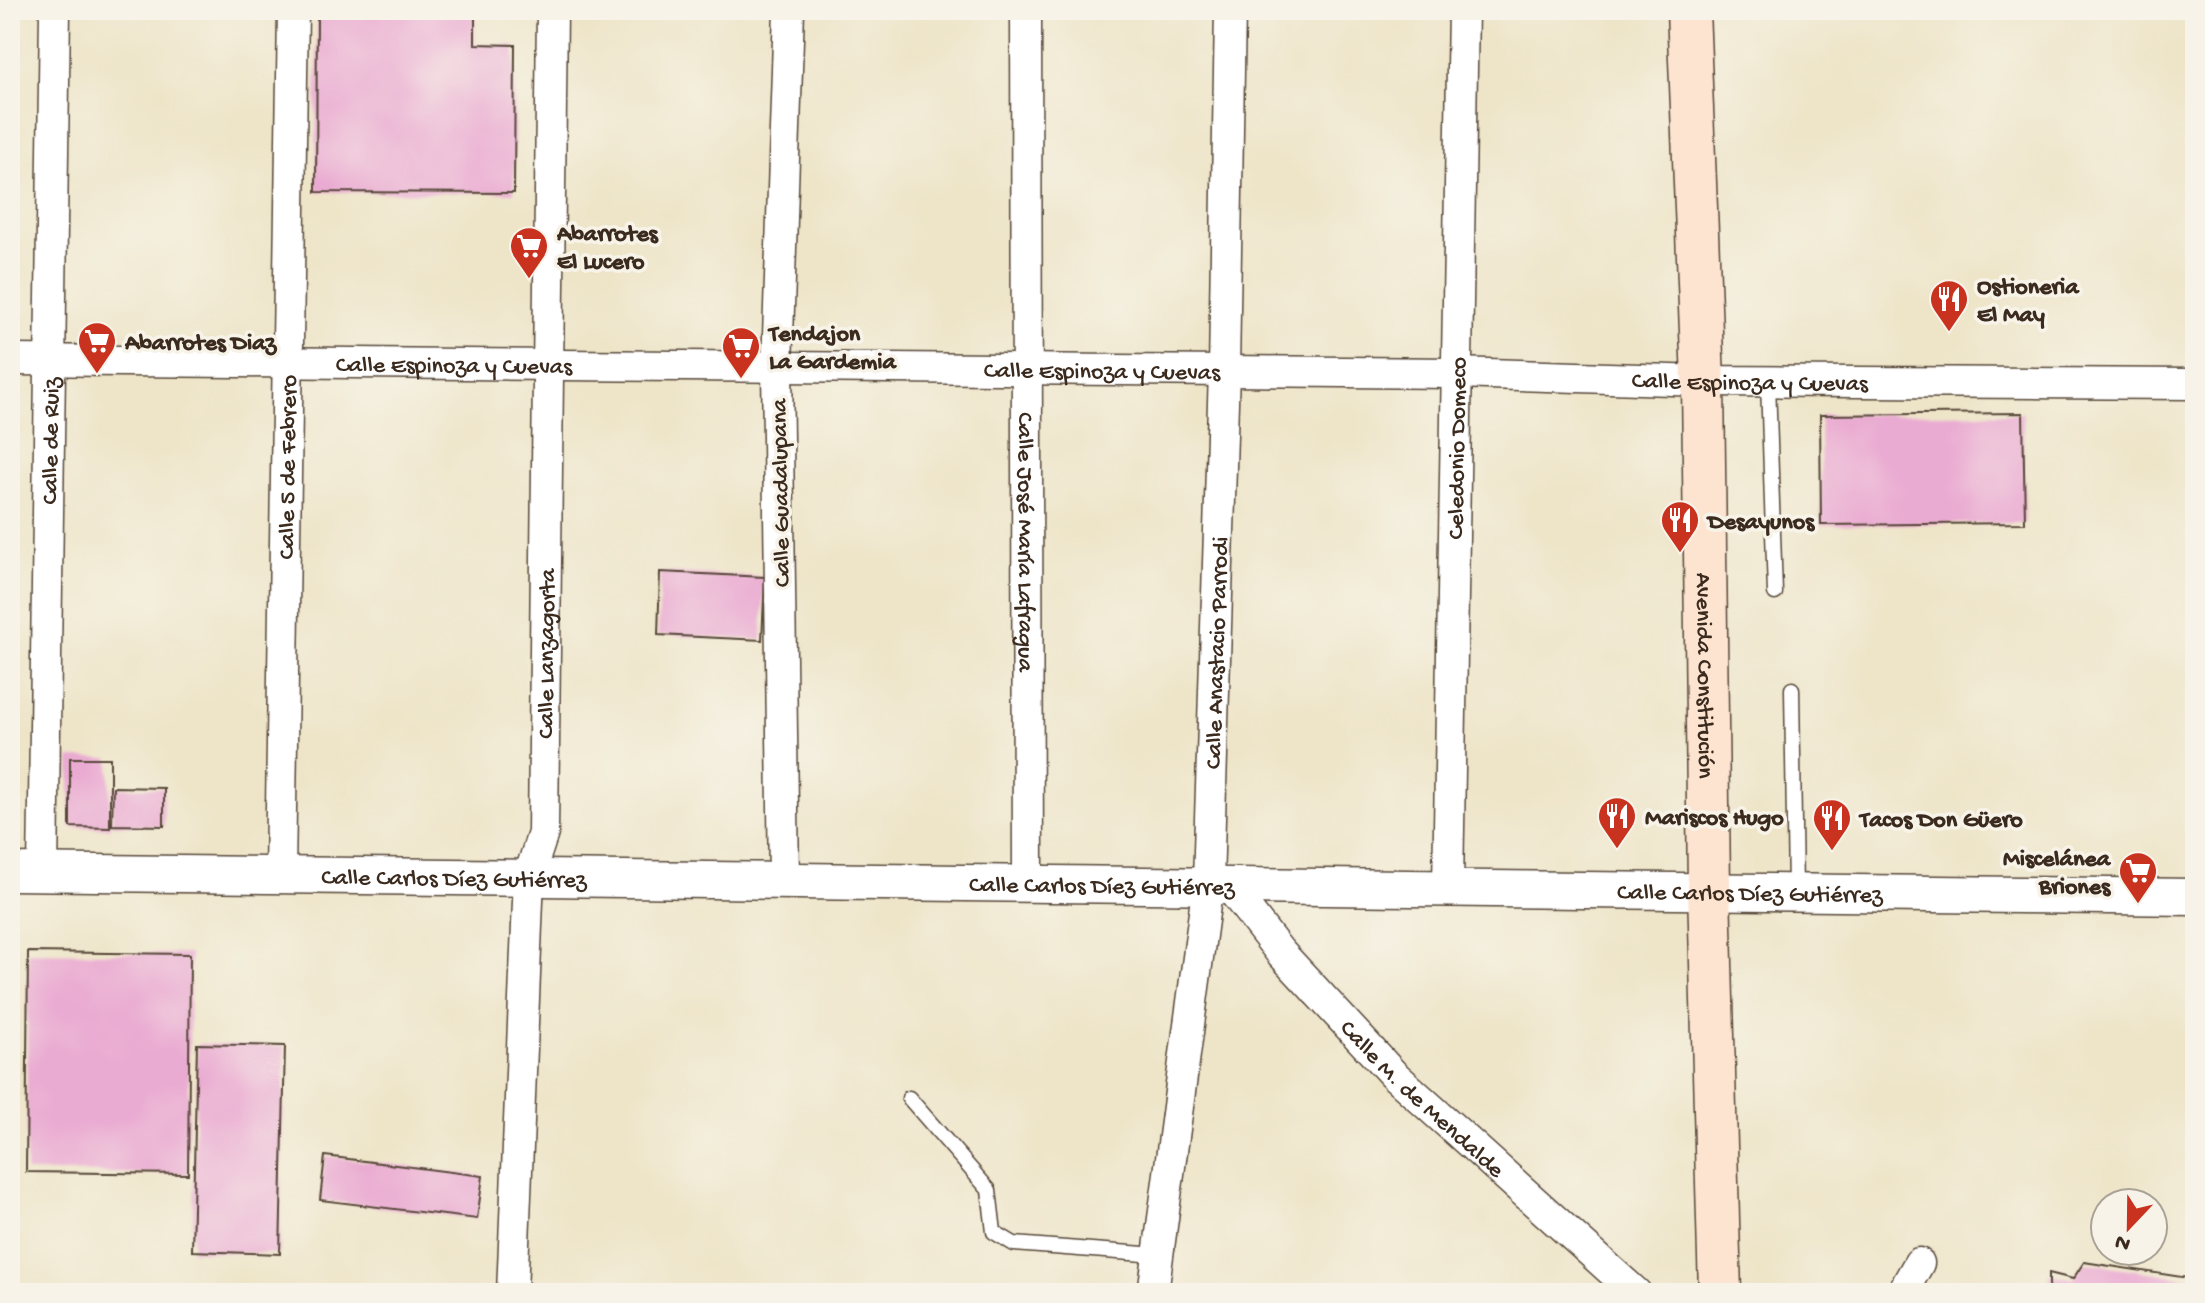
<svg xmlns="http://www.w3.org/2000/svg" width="2205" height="1303" viewBox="0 0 2205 1303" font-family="'Gochi Hand',sans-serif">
<rect width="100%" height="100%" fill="#f7f3e8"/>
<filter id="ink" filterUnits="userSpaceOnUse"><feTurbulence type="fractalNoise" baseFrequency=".0125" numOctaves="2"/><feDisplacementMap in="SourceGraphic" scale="16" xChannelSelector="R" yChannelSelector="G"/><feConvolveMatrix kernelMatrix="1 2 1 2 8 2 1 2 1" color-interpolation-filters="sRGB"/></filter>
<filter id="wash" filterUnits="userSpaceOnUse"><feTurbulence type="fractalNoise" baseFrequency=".006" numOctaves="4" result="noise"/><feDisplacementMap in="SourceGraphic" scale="32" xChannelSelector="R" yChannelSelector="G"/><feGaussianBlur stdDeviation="1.8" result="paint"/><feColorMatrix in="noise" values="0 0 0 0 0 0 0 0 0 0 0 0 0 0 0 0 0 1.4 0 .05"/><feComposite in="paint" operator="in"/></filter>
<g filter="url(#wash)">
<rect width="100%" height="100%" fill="#eee5c9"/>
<g id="blocks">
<!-- building -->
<path fill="#eaabd2" d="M317 10H475V44L515 45 514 193 316 192Z
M2195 261V319H2192L2191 266Z
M2023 413 2025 523 1821 525 1820 415Z
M660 572 765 577 762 640 658 635Z
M70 758H110V828L70 827Z
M113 787 164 788V826L112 825Z
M28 952 190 954 188 1174 26 1172Z
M197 1044 285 1046 280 1254 192 1251Z
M325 1156 483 1176 477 1219 320 1200Z
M2084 1262 2195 1279V1293H2049V1273L2073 1279Z"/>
</g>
</g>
<g filter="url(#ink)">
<use href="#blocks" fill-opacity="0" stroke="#564638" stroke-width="2"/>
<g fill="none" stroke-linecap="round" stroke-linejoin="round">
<defs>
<path id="service" d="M1768 382 1775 593
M1792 689 1795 890
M909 1098 989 1190 994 1232 1014 1244 1157 1255"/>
<g id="minor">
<path id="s1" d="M1026 10 1028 882"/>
<path id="s2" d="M10 360 1456 373 1703 381 2195 384"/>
<path id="s3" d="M43 873 55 10"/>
<path id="s4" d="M280 875 293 10"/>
<path d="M784 880 777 367 789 10"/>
<path id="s5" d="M1229 886 1280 952 1393 1074 1636 1293"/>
<path id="s6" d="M1448 886 1463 10"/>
<path id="s7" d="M512 1293 529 876 543 833 552 10"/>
<path id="s8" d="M1153 1293 1208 883 1224 371 1230 10"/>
<path d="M1902 1293 1919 1263"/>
</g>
<g id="tertiary">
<path id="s9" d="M10 872 2195 897"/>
</g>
<g id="secondary">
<path id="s10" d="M1688 10 1703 381 1709 889 1720 1293"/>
</g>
</defs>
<!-- service casing -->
<use href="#service" stroke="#564638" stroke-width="17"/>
<!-- minor casing -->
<use href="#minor" stroke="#564638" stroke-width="33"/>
<!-- tertiary casing -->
<use href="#tertiary" stroke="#564638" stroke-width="39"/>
<!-- secondary casing -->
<use href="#secondary" stroke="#564638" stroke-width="45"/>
<!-- service -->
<use href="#service" stroke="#fff" stroke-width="14"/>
<!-- minor -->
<use href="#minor" stroke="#fff" stroke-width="30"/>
<!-- tertiary -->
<use href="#tertiary" stroke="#fff" stroke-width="36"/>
<!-- secondary -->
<use href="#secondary" stroke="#fde4d1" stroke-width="42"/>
</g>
</g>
<!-- icons -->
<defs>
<symbol id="supermarket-pin" viewBox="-11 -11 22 30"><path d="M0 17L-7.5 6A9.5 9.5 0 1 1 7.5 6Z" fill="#c8321e" stroke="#f7f3e8"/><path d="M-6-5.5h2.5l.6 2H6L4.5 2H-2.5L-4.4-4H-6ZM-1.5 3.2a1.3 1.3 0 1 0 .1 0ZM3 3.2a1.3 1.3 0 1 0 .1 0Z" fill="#fff"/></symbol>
<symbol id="restaurant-pin" viewBox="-11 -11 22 30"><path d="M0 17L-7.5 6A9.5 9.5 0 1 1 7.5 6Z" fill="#c8321e" stroke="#f7f3e8"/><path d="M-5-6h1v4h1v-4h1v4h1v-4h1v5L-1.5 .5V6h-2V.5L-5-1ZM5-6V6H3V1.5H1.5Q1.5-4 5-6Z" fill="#fff"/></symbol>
</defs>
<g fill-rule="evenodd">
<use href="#supermarket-pin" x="507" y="224" width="44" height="60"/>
<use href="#restaurant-pin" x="1927" y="277" width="44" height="60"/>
<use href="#supermarket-pin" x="75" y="319" width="44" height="60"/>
<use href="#supermarket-pin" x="719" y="324" width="44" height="60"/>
<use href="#restaurant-pin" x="1658" y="498" width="44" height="60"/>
<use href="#restaurant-pin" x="1595" y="794" width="44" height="60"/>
<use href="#restaurant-pin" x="1810" y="796" width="44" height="60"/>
<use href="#supermarket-pin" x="2116" y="849" width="44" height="60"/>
</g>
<g text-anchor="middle" stroke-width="7" stroke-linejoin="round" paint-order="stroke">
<!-- poi labels -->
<g font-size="24" font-weight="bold" fill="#3b2a1e" stroke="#f7f3e8" text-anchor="start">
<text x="557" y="240">Abarrotes<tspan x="557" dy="28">El Lucero</tspan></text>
<text x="1977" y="293">Ostioneria<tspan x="1977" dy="28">El May</tspan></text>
<text x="769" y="340">Tendajon<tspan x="769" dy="28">La Gardemia</tspan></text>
<text x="125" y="349">Abarrotes Diaz</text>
<text x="1708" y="528">Desayunos</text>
<text x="1645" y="824">Mariscos Hugo</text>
<text x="1860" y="826">Tacos Don Güero</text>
<text x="2110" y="865" text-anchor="end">Miscelánea<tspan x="2110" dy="28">Briones</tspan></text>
</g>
<!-- street labels -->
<g font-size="24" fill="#3b2a1e" stroke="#f7f3e8">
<text dy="8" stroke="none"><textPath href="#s2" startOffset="444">Calle Espinoza y Cuevas</textPath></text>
<text dy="8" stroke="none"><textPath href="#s2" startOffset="1092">Calle Espinoza y Cuevas</textPath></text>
<text dy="8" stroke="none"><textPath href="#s2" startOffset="1740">Calle Espinoza y Cuevas</textPath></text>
<text dy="8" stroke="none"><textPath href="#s3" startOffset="432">Calle de Ruiz</textPath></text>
<text dy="8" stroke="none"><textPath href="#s6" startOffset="438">Celedonio Domeco</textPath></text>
<text dy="8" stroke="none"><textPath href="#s4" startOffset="408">Calle 5 de Febrero</textPath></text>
<text transform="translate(779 493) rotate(-91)" y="8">Calle Guadalupana</text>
<text dy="8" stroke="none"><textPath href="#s1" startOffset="532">Calle José María Lafragua</textPath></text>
<text dy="8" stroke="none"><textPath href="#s7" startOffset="642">Calle Lanzagorta</textPath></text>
<text dy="8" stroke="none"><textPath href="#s8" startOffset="644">Calle Anastacio Parrodi</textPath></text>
<text dy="8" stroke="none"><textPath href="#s10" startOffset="666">Avenida Constitución</textPath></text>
<text dy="8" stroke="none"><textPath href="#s9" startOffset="444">Calle Carlos Díez Gutiérrez</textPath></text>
<text dy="8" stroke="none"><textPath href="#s9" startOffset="1092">Calle Carlos Díez Gutiérrez</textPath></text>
<text dy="8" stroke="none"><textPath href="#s9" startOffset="1740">Calle Carlos Díez Gutiérrez</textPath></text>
<text dy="8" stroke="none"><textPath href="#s5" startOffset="288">Calle M. de Mendalde</textPath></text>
</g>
</g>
<!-- margin -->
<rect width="2205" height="1303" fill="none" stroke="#f7f3e8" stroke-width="40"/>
<!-- north arrow -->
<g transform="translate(2129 1227) rotate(202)"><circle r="38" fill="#f7f3e8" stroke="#aca397" stroke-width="2"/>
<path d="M0-6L14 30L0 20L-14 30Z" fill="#c8321e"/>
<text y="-12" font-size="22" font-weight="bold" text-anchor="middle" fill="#3b2a1e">N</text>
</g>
</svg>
